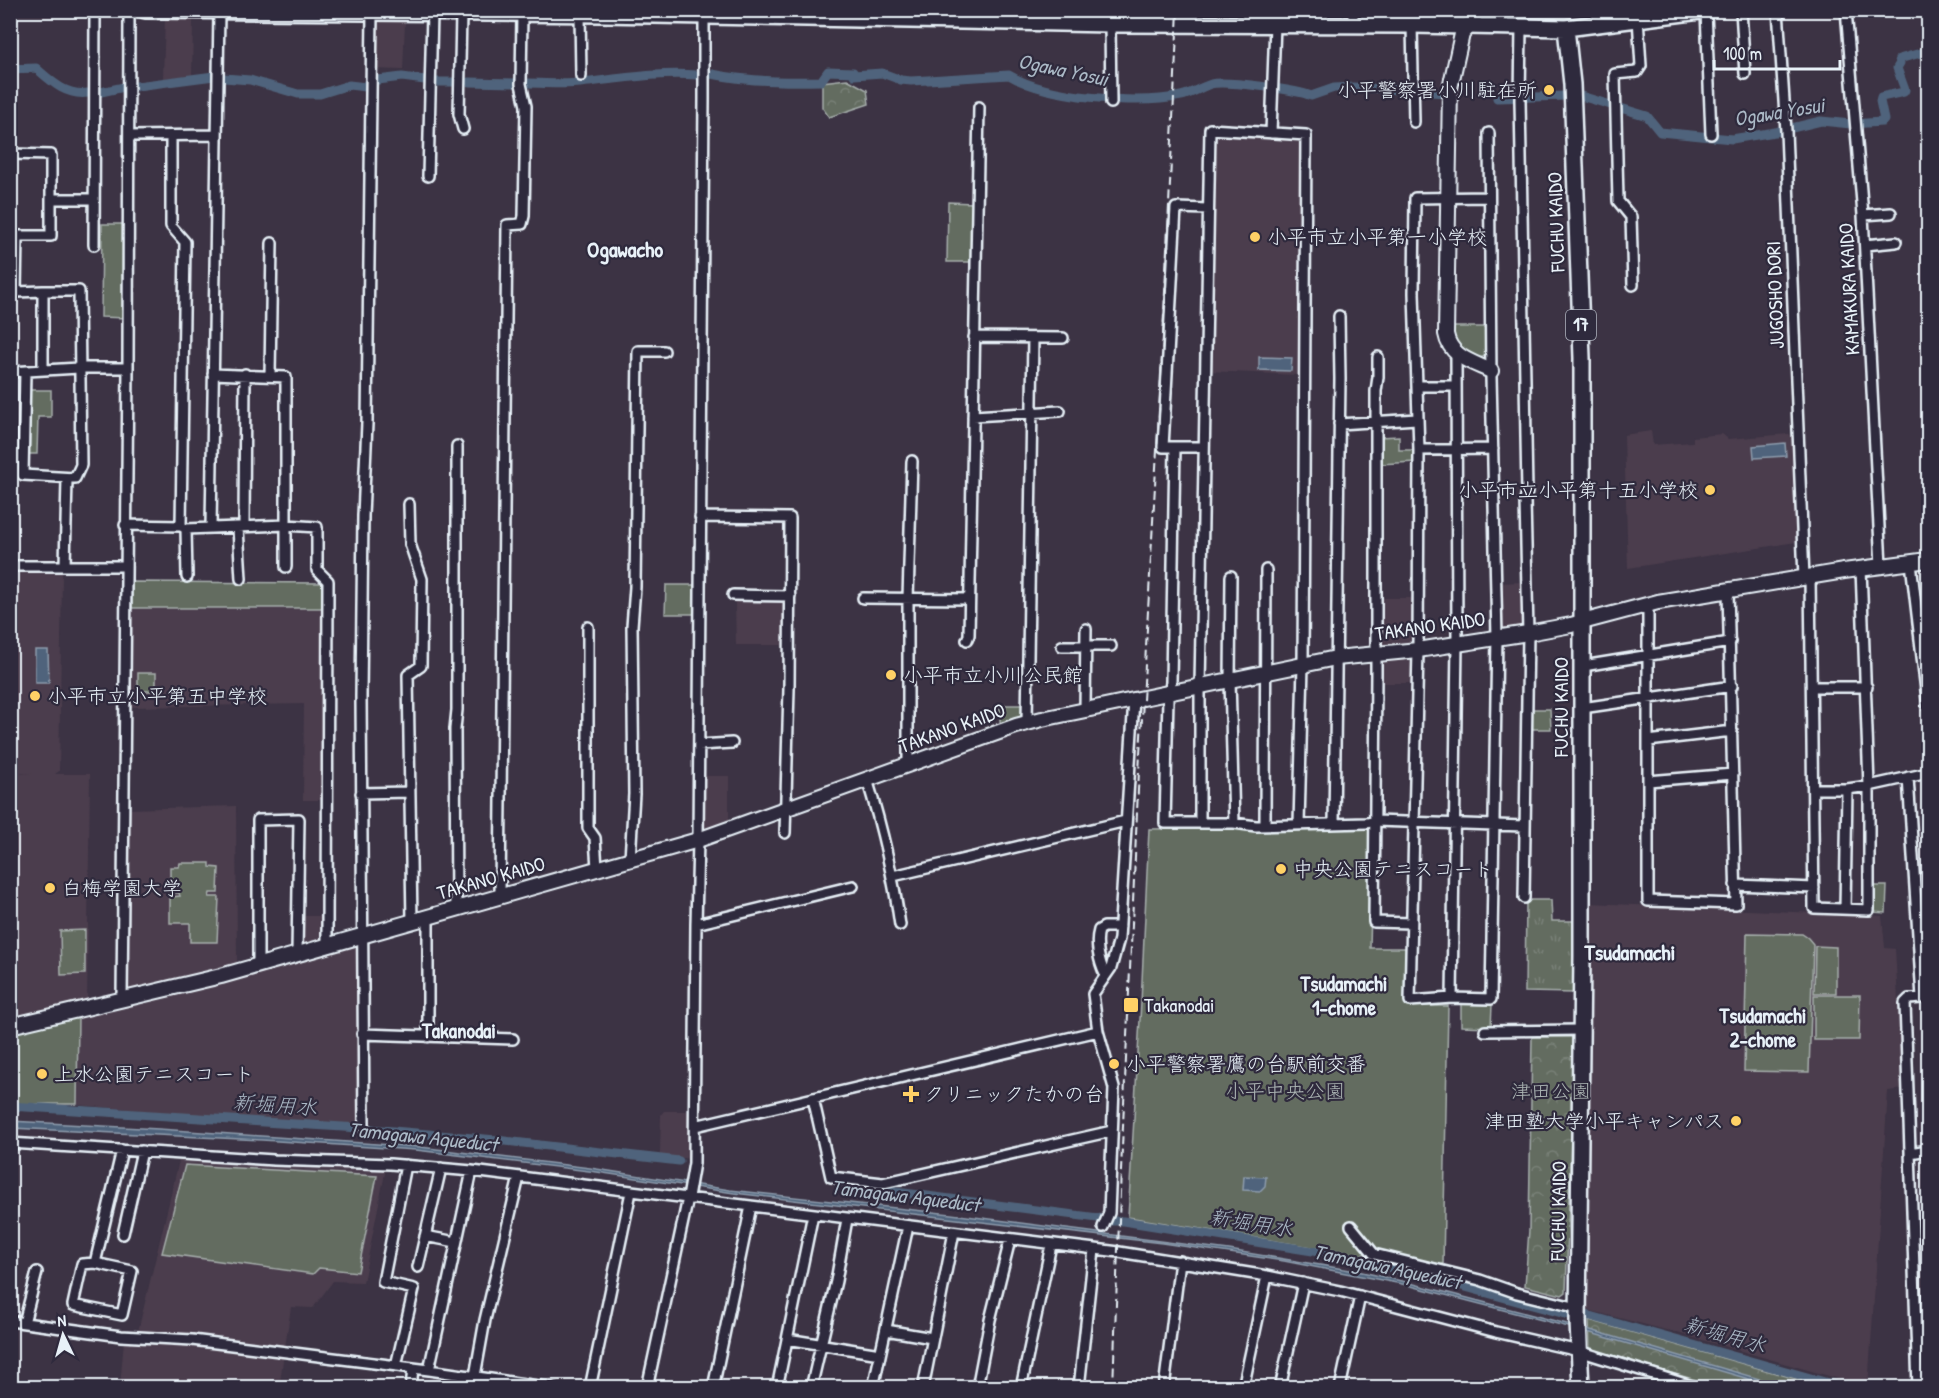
<svg xmlns="http://www.w3.org/2000/svg" width="1939" height="1398" viewBox="0 0 1939 1398" font-family="'Patrick Hand','Klee One',sans-serif">
<defs>
<pattern id="grass-tufts" width="24" height="20" patternUnits="userSpaceOnUse" patternTransform="scale(1.5)"><rect width="24" height="20" fill="#636c60"/><path d="M3 7l-1-3M5 7V3M7 7l1-3M15 17l-1-3M17 17v-4M19 17l1-3" fill="none" stroke="#798178"/></pattern>
<pattern id="forest-crowns" width="20" height="18" patternUnits="userSpaceOnUse" patternTransform="scale(1.5)"><rect width="20" height="18" fill="#636c60"/><path d="M2 6a3 3 0 1 1 6 0M12 15a3 3 0 1 1 6 0" fill="none" stroke="#798178"/></pattern>
</defs>
<rect width="100%" height="100%" fill="#3c3344"/>
<filter id="ink" filterUnits="userSpaceOnUse"><feTurbulence type="fractalNoise" baseFrequency=".0167" numOctaves="2"/><feDisplacementMap in="SourceGraphic" scale="12" xChannelSelector="R" yChannelSelector="G"/><feConvolveMatrix kernelMatrix="1 2 1 2 8 2 1 2 1" color-interpolation-filters="sRGB"/></filter>
<g filter="url(#ink)">
<!-- built -->
<path fill="#4c3e4d" d="M165 19 193 20 192 75 163 78Z
M377 20 405 21 403 70 373 69 375 23Z
M1212 134 1298 138 1302 144 1299 375 1208 371Z
M1651 431 1653 445 1693 442V437L1722 434 1728 439 1789 434 1793 438 1796 542 1628 568 1624 435Z
M11 572H62L59 771 55 774H90L87 1002 11 1021V774H33L11 773Z
M1525 582V623L1521 627 1502 631 1500 629 1499 583Z
M739 597 786 598 785 645H736L735 601Z
M1379 598H1419L1418 646 1383 650 1379 646Z
M132 609H328L327 800H303L304 704 130 707Z
M1415 657 1414 683H1381V660Z
M702 776H729V824L707 833 702 829Z
M236 806 237 967 133 992 128 989 130 809Z
M1588 903 1882 916 1885 948 1895 949 1903 1089 1888 1091 1868 1387 1674 1332 1588 1310Z
M300 916H323V938L319 944 300 949Z
M358 942 359 1125 347 1126 77 1105 78 1015Z
M664 1111H687L691 1115V1159L660 1155 661 1115Z
M180 1157 386 1168 363 1282 333 1281 313 1308 291 1307 279 1387 120 1388 124 1340H136Z"/>
<!-- grass -->
<path fill="url(#grass-tufts)" stroke="#a6aeac" stroke-width="1.5" d="M1526 900H1551L1552 921H1575V993L1525 992Z"/>
<!-- forest -->
<path fill="url(#forest-crowns)" stroke="#a6aeac" stroke-width="1.5" d="M847 79 867 90 869 104 829 117 822 107V82Z
M1532 1037H1574L1566 1292 1562 1295 1525 1286 1529 1230Z
M1589 1320 1825 1387H1721L1590 1350Z"/>
<!-- park -->
<path fill="#636c60" stroke="#a6aeac" stroke-width="1.5" d="M948 202 973 203 971 262H947Z
M102 224H125L126 318 101 317Z
M1453 327H1486L1487 355 1480 358C1465 351 1452 345 1453 327Z
M29 390H51V417H38L37 454H28Z
M1399 436V450H1413L1415 462 1379 464V437Z
M131 582 324 583 323 608H132Z
M666 585H696L695 614H665Z
M138 673H156V691H138Z
M1000 705H1023V717L1002 725 1000 721Z
M1530 709H1550L1551 729H1531Z
M1373 827 1370 948H1408V1006H1448L1443 1265 1379 1250 1361 1255 1128 1217 1141 1003 1149 829Z
M180 863H210V867L219 868 218 893H210L209 897H219L217 942H190V923H170V897L180 896 179 893H170V867H179Z
M1873 886H1887L1886 913 1873 912Z
M85 930V974L61 975 60 931Z
M1747 933 1802 934 1808 938 1813 944 1809 1072 1744 1071Z
M1815 946 1836 947V993H1814Z
M1814 995H1860L1859 1040H1814Z
M1461 1004 1492 1005 1491 1027 1461 1026Z
M78 1015 77 1104H11L10 1032Z
M185 1165 377 1176 358 1272 319 1268 313 1274 162 1253Z"/>
<!-- water -->
<path fill="#50647b" stroke="#8d9cad" stroke-width="1.5" d="M1259 357 1292 358 1291 371 1259 370Z
M1785 443 1786 456 1754 458 1753 446Z
M35 650H48L49 683H35Z
M10 1121 159 1129 420 1147 590 1168 730 1190 951 1214 1229 1250 1362 1272 1410 1283 1594 1331 1787 1387H1776L1584 1331 1407 1285 1284 1261 1162 1243 734 1193 597 1172 416 1150 262 1140 11 1128Z
M1244 1176 1266 1177 1265 1186 1260 1191 1243 1190Z"/>
<g fill="none" stroke-linecap="round" stroke-linejoin="round">
<!-- canal -->
<path stroke="#50647b" stroke-width="9" d="M10 69 36 68C52 82 66 96 88 93
M709 75 712 74C745 81 787 82 821 81L828 71 853 72 854 75 882 73 901 80 911 81 1009 75C1047 98 1138 105 1181 96 1191 94 1201 87 1211 84 1223 80 1299 90 1311 96L1334 88 1353 87 1446 93
M224 78 250 80 298 94H320L349 85 366 87 368 82
M378 80 402 77 425 80
M437 82H455
M469 82 515 83
M528 83C545 83 563 85 580 83 619 79 657 72 697 75
M137 86 214 76
M101 92 124 87
M1581 96 1647 116 1660 132 1732 139 1775 132 1821 121 1851 124 1882 122 1884 120 1880 101 1881 97 1904 92 1905 90 1897 68 1900 63 1899 59 1928 51
M1497 98 1565 96
M10 1106 359 1128 496 1140 679 1161
M888 1191 1098 1218 1107 1221H1123L1357 1258 1363 1261 1447 1282 1569 1315H1587L1846 1388"/>
<defs>
<path id="street" d="M1741 10 1745 74
M1778 10 1786 131 1804 578
M1846 10 1863 215 1881 566
M1706 11 1711 134
M461 14 459 114 463 129
M580 14 581 76
M1110 24 1111 103
M1353 24V10
M1412 25 1414 122
M1521 26 1520 100 1527 492 1525 500 1528 633 1524 898
M1271 133 1275 24
M1489 133 1491 377 1497 637 1491 999 1452 998 1410 1001 1418 650 1419 450 1414 293 1415 198 1489 197
M129 136 216 135
M171 136V226L185 242 181 526
M10 154 51 155V236H10
M428 176 432 13
M51 199H93
M1208 209 1176 208 1163 447H1175L1171 682 1170 692 1168 698 1165 823H1234L1256 826 1367 823 1375 821 1524 826
M1863 215 1891 213
M17 236 16 292 43 291
M94 245 95 10
M1865 245 1896 242
M1633 285 1631 217 1618 201 1615 74 1637 72 1641 66 1638 18
M974 337 1063 338
M1378 357V377L1376 391V673L1374 922 1411 923
M10 372 79 368H128
M25 372 23 475 75 478 81 465 79 291H43V369
M213 374 286 377V567
M270 376 272 243
M1417 386H1456
M973 416 1060 411
M1339 424 1417 419
M1175 447H1204
M1419 450 1493 449
M409 504 410 544 422 579 421 666 408 675 412 922
M700 517 790 518 789 689 785 833
M125 525 181 526 186 529 286 525 317 527V570L328 581 327 946
M244 526 245 374
M211 527 219 12
M238 528 241 579
M186 529 187 577
M1911 563 1928 708
M10 566H126
M65 566 67 479
M1231 576 1230 680 1234 823
M1810 577 1814 908 1869 910V786L1861 568
M733 595 790 596
M863 598 969 599
M1648 604V901L1736 904 1728 591
M588 627V828L595 838 597 868
M967 640 969 635 979 107
M1062 646H1111
M1583 666 1730 642
M1812 687H1867
M1582 708 1732 686
M1085 709 1086 629
M1027 723 1033 338
M1648 741 1732 731
M699 745 732 743
M908 765V599L912 461
M1908 777 1922 998 1909 999 1905 1003 1918 1388
M867 779C882 828 893 874 900 925
M1648 781 1733 774
M1813 789H1847L1869 786 1928 773
M361 793 409 792
M1200 823V686L1210 129 1306 135 1303 664 1299 825
M1334 824 1340 379 1339 316
M1265 825 1266 570
M630 859 634 794 632 626 635 587 638 351H664
M893 876 1126 821
M1735 885 1814 888
M500 895 507 225 522 224 524 216 526 106 521 84 522 14
M456 908 455 729 457 710V446
M1845 909 1847 789
M428 917V1037
M696 924 853 886
M258 966V820L299 819 297 954
M1105 974C1099 962 1095 943 1099 930L1104 927H1120
M1452 998 1457 643 1456 354
M122 999 128 368 129 10
M1485 1031 1581 1030
M362 1034 513 1039
M813 1098 831 1177 883 1183 1112 1131
M695 1126 1098 1031
M364 1128 361 696 363 516 367 423 372 13
M10 1143 274 1160 390 1164 472 1171 1119 1252 1267 1276 1340 1291 1496 1332 1579 1351 1698 1388
M1910 1153 1928 1150
M1351 1226 1374 1254 1480 1280 1517 1293 1578 1308
M1103 1227 1109 1213 1114 1088 1098 1031 1093 994 1111 968 1119 939 1134 699
M123 1234 142 1151
M425 1236 456 1242
M95 1263 132 1271 122 1315 73 1305 82 1264 95 1263 122 1150
M418 1267 441 1168
M10 1321 121 1336 192 1340 429 1370 552 1388
M24 1323 37 1272
M886 1330 932 1338
M787 1339 880 1354
M396 1366 414 1289 383 1282 406 1165
M429 1370 472 1171
M475 1376 485 1320 519 1177
M411 1388 413 1368
M590 1388 631 1192
M647 1388 688 1198 694 1163 696 924 698 840 704 99V17L702 12
M713 1388 751 1206
M777 1388 813 1214
M811 1388 836 1281 847 1219
M873 1388 908 1226
M923 1388 954 1232
M977 1388 990 1320 1010 1240
M1021 1388 1051 1245
M1079 1388 1094 1250
M1164 1388 1180 1261
M1243 1388 1267 1276
M1280 1388 1303 1283
M1340 1388 1360 1296"/>
<path id="secondary" d="M1129 23V10
M1470 25 1462 34 1450 88 1446 334C1450 357 1472 362 1491 371
M10 1026 221 976 698 840 1016 726 1042 719 1336 658 1418 650 1528 633 1571 625 1658 602 1844 571 1928 560"/>
<path id="primary" d="M145 10 601 14 1110 24 1412 25 1566 28 1708 10
M1470 25 1476 10
M1566 28 1572 84 1582 358V956L1578 1322 1581 1388"/>
</defs>
<!-- street casing -->
<use href="#street" stroke="#e8f1f8" stroke-width="14"/>
<!-- secondary casing -->
<use href="#secondary" stroke="#e8f1f8" stroke-width="18"/>
<!-- primary casing -->
<use href="#primary" stroke="#e8f1f8" stroke-width="20"/>
<!-- street -->
<use href="#street" stroke="#2f2a3d" stroke-width="9"/>
<!-- secondary -->
<use href="#secondary" stroke="#2f2a3d" stroke-width="14"/>
<!-- primary -->
<use href="#primary" stroke="#2f2a3d" stroke-width="15"/>
<!-- rail -->
<path stroke="#e8f1f8" stroke-width="2" stroke-dasharray="9 4.5" stroke-linecap="butt" d="M1113 1388 1120 1193 1138 790 1161 378 1178 10"/>
</g>
</g>
<!-- markers -->
<g fill="#ffd166" stroke="#2f2a3d" stroke-width="2">
<circle cx="1549" cy="90" r="6"/>
<circle cx="1255" cy="237" r="6"/>
<circle cx="1710" cy="490" r="6"/>
<circle cx="891" cy="675" r="6"/>
<circle cx="35" cy="696" r="6"/>
<circle cx="1281" cy="869" r="6"/>
<circle cx="50" cy="888" r="6"/>
<rect x="1123" y="997" width="16" height="16" rx="3"/>
<circle cx="1114" cy="1064" r="6"/>
<circle cx="42" cy="1074" r="6"/>
<path d="M908 1085h6v6h6v6h-6v6h-6v-6h-6v-6h6z"/>
<circle cx="1736" cy="1121" r="6"/>
</g>
<g text-anchor="middle" stroke-width="4.5" stroke-linejoin="round" paint-order="stroke">
<!-- shield labels -->
<rect fill="#2f2a3d" stroke="#b0b5c0" stroke-width="1.5" x="1566" y="310" width="30" height="30" rx="4.5"/>
<g font-size="18" font-weight="bold" fill="#e8f1f8">
<text x="1581" y="331">17</text>
</g>
<!-- poi labels -->
<g font-size="20" fill="#e8f1f8" stroke="#2f2a3d" text-anchor="start">
<text x="1537" y="97" text-anchor="end">小平警察署小川駐在所</text>
<text x="1267" y="244">小平市立小平第一小学校</text>
<text x="1698" y="497" text-anchor="end">小平市立小平第十五小学校</text>
<text x="903" y="682">小平市立小川公民館</text>
<text x="47" y="703">小平市立小平第五中学校</text>
<text x="1293" y="876">中央公園テニスコート</text>
<text x="62" y="895">白梅学園大学</text>
<text x="1144" y="1012">Takanodai</text>
<text x="1126" y="1071">小平警察署鷹の台駅前交番</text>
<text x="54" y="1081">上水公園テニスコート</text>
<text x="924" y="1101">クリニックたかの台</text>
<text x="1724" y="1128" text-anchor="end">津田塾大学小平キャンパス</text>
</g>
<!-- street labels -->
<g font-size="20" fill="#e8f1f8" stroke="#2f2a3d">
<text transform="translate(1556 222) rotate(-92)" y="7">FUCHU KAIDO</text>
<text transform="translate(1849 289) rotate(-93)" y="7">KAMAKURA KAIDO</text>
<text transform="translate(1775 295) rotate(-92)" y="7">JUGOSHO DORI</text>
<text transform="translate(1430 626) rotate(-8)" y="7">TAKANO KAIDO</text>
<text transform="translate(1561 707) rotate(-90)" y="7">FUCHU KAIDO</text>
<text transform="translate(952 728) rotate(-20)" y="7">TAKANO KAIDO</text>
<text transform="translate(491 878) rotate(-16)" y="7">TAKANO KAIDO</text>
<text transform="translate(1558 1211) rotate(-89)" y="7">FUCHU KAIDO</text>
</g>
<!-- park labels -->
<g font-size="20" fill="#acb5b4" stroke="#2f2a3d">
<text x="1285" y="1098">小平中央公園</text>
<text x="1551" y="1098">津田公園</text>
</g>
<!-- water labels -->
<g font-size="21" font-style="italic" fill="#abb9c6" stroke="#2f2a3d">
<text transform="translate(1063 70) rotate(12)" y="7">Ogawa Yosui</text>
<text transform="translate(1779 112) rotate(-9)" y="7">Ogawa Yosui</text>
<text transform="translate(275 1105) rotate(4)" y="7">新堀用水</text>
<text transform="translate(423 1137) rotate(6)" y="7">Tamagawa Aqueduct</text>
<text transform="translate(905 1196) rotate(7)" y="7">Tamagawa Aqueduct</text>
<text transform="translate(1251 1223) rotate(9)" y="7">新堀用水</text>
<text transform="translate(1387 1267) rotate(12)" y="7">Tamagawa Aqueduct</text>
<text transform="translate(1725 1335) rotate(16)" y="7">新堀用水</text>
</g>
<!-- neighbourhood labels -->
<g font-size="21" font-weight="bold" fill="#e8f1f8" stroke="#2f2a3d">
<text x="1344" y="991">Tsudamachi<tspan x="1344" dy="24">1-chome</tspan></text>
<text x="1763" y="1023">Tsudamachi<tspan x="1763" dy="24">2-chome</tspan></text>
<text x="459" y="1038">Takanodai</text>
</g>
<!-- quarter labels -->
<g font-size="22" font-weight="bold" fill="#e8f1f8" stroke="#2f2a3d">
<text x="625" y="257">Ogawacho</text>
<text x="1630" y="960">Tsudamachi</text>
</g>
</g>
<!-- margin -->
<rect width="1939" height="1398" fill="none" stroke="#2f2a3d" stroke-width="36"/>
<rect x="18" y="18" width="1903" height="1362" fill="none" stroke="#e8f1f8" stroke-width="2" filter="url(#ink)"/>
<!-- north arrow -->
<g transform="translate(63 1335) rotate(355)" stroke="#2f2a3d" stroke-width="4.5" paint-order="stroke">
<path d="M0-4.5L10 22L0 15L-10 22Z" fill="#e8f1f8"/>
<text y="-9" font-size="16" font-weight="bold" text-anchor="middle" fill="#e8f1f8">N</text>
</g>
<!-- scale -->
<path d="M1714 60v9h126v-9" fill="none" stroke="#e8f1f8" stroke-width="3"/>
<text x="1723" y="60" font-size="18" fill="#e8f1f8" stroke="#2f2a3d" stroke-width="4.5" paint-order="stroke">100 m</text>
</svg>
